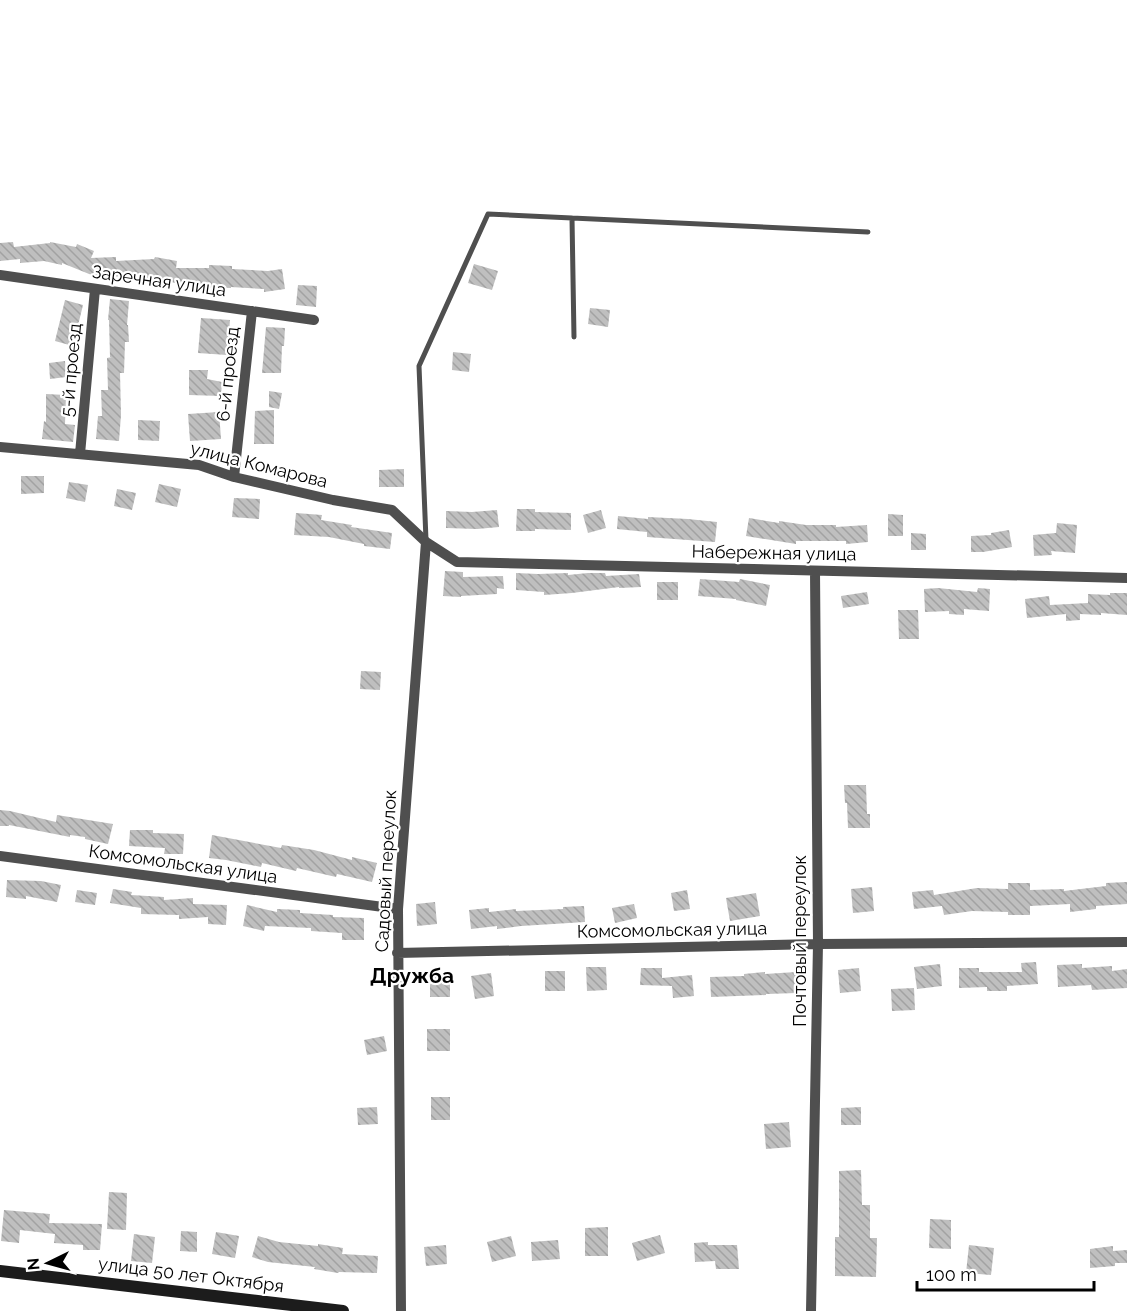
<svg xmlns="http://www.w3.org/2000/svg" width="1127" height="1311" viewBox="0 0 1127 1311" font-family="Raleway,sans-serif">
<defs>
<pattern id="building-back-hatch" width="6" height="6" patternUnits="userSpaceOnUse" patternTransform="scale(1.5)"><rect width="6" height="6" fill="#bfbfbf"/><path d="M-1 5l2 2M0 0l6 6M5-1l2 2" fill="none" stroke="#a2a2a2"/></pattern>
</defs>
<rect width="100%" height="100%" fill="#fff"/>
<!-- building -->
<path fill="url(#building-back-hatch)" d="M13 242 14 247 50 243V242L76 247 77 244 94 251 91 258 116 257V261L154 259 155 257 177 261 176 268H209V265L232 266V269L268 271 282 269 285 289 264 292V289L231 287V288L187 287V285L153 279 123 280V276L99 278 62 263V265L44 261 20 263V259L0 261V243Z
M474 264 498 271 492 290 468 283Z
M298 285 317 286 316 307 296 305Z
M110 299 129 301 127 325H128L129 342H125L124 373H120L121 415 119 441 96 439 98 416H102L101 390H108L107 358 112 357H110L109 320H108Z
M65 300 83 305 73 346 55 341Z
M590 308 610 310 608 327 588 324Z
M201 318 230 320 227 355 198 353Z
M266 327 285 328 284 346H282L281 373H262Z
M453 352 471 354 469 372 452 370Z
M65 361 66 377 50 379 49 363Z
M189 370H208L207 379 222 382 221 396 189 395Z
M269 391 282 393 279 409 269 407Z
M46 394 66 395 65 424 75 425 73 442 42 439 44 421 46 422Z
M274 410V444H254L255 411Z
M219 412 221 439 190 441 188 414Z
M138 420 160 421 159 441 138 440Z
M404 469V487H379V470Z
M21 476H44V493L21 494Z
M69 482 88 485 85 502 66 498Z
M159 484 181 489 177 507 155 502Z
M117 489 136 493 132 510 114 506Z
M234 498 260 499 259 519 232 517Z
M517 509H535V512L571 513V530L535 529V531H516Z
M497 510 499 527 477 529 446 528V511L472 512Z
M601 510 606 528 588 533 583 515Z
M296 513 322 515 321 520 352 525 351 527 392 533 390 549 364 546V544L329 537 294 535Z
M888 514 903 515V536H888Z
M618 516 648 519V517L688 519 717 522 715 542 647 537V532L617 529Z
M749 518 779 523V521L806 525H836V527L867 525 868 542 846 544V541H796V544L746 536Z
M1057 523 1077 525 1075 553 1051 551 1052 555 1034 556 1033 535 1056 533Z
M1009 530 1012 547 983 552H971V536L991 535V533Z
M911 533 926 534V550H911Z
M445 571 463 572V577L503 576 504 589 497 588V594L461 596V597L443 596Z
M516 573 538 574 568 573V575L588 573H605L606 576 639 574 641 587 619 588V587L572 593 544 595V592L516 590Z
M700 579 739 582 740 579 770 585 766 606 736 600V599L698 596Z
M657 582H678V600H657Z
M938 588 977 592 978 588 990 589 989 611 964 609V615L949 614V611L925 612 924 589Z
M867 592 869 604 843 608 841 596Z
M1110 593H1127V615L1101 613V615L1080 614V620L1066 621V614L1027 618 1025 599 1049 596 1050 605 1088 603V594L1110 595Z
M898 610H918L919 639H899Z
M361 671 381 672 380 690 360 689Z
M844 785H866L867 814H870V828H848L847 803H845Z
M0 810 10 811 56 822 57 815 113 824 108 844 85 839V837L70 835V837L9 825V826H0Z
M130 830H153V833L184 834 183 854H164L165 848 129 846Z
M212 835 281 848 282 845 314 850 352 860V857L377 863 372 882 337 874 336 877 297 868 296 871 262 863 261 867 226 860 209 858Z
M7 880 41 881 61 885 57 902 26 896V899L6 897Z
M1127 882V904L1096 906V909L1070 912V904L1030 906V915H1008V912L972 911 944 915 942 906 914 909 912 892 933 890 934 895 977 888 1008 889V883H1030V890L1064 889V891L1106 886V883Z
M872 887 874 911 853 913 851 889Z
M113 889 132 892 131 895 164 897V900L193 898V904L227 905 226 925 208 924V917L179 919V915L141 914V908L110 903Z
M77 890 97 893 95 905 75 902Z
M687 890 690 909 674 911 671 893Z
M756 893 760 916 730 921 726 898Z
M435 902 437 924 417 926 416 904Z
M634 904 637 918 615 923 612 908Z
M247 905 277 912V909L300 910V913L333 915V917L364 918V940H342V933L311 931V928L265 926 264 931 243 926Z
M584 906 585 922 521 926 497 929V926L471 929 469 910 489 908V912L516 909V911L563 909V907Z
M1036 962 1038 984 1007 986V991H987V987L959 988V968H979V972H1022L1021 963Z
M940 964 942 986 917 989 914 967Z
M1082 964V968L1112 966V971L1127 969V988L1092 990 1091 985 1058 987 1057 965Z
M586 967H606L607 990 587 991Z
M641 968H662V978L692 975 694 996 673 998 672 986 640 985Z
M859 968 861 991 840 993 838 970Z
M545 971H565V991H545Z
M765 972V974L796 972 797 993 766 994V995L711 997 710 977 744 976V974Z
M491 973 494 996 475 999 471 976Z
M430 975H450V997H430Z
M914 988 915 1010 892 1011 891 989Z
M427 1029H450V1051H427Z
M384 1036 387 1051 367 1055 364 1040Z
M431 1097H450V1120H431Z
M377 1107 378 1124 358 1125 357 1108Z
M861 1107V1125H841V1108Z
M789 1122 791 1147 766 1149 764 1124Z
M861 1170 862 1205H870V1238H877L876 1277 835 1276V1237H839V1171Z
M109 1192 127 1193 126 1230 107 1229Z
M4 1210 50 1214 49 1223 102 1224 100 1250H83V1245L54 1243 55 1234 20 1230 19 1243 1 1241Z
M930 1219 951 1220V1249L929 1248Z
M608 1227V1256H585V1228Z
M181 1231 197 1232V1252L180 1251Z
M216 1232 239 1236 235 1258 212 1254Z
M134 1234 155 1237 152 1263 131 1261Z
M660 1235 665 1253 637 1261 632 1243Z
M258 1236 279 1242 318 1246V1244L343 1248 342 1254 378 1256 377 1273 339 1272 338 1273 314 1269 315 1267 268 1262 252 1257Z
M511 1236 516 1256 492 1262 487 1242Z
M558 1240 560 1259 532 1261 531 1242Z
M708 1242V1245H737L739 1269H716L715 1261 695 1262 694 1243Z
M446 1245 447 1264 426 1266 424 1247Z
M969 1245 994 1248 991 1275 966 1273Z
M1113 1246V1251L1127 1250V1263H1115V1266L1090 1268V1249Z"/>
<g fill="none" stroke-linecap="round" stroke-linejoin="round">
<!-- lane -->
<path stroke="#4f4f4f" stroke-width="5" d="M572 218 574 337
M426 540 419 366 488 214 868 232"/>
<!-- street -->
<path stroke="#4f4f4f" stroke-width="10" d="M0 275 314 320
M0 447 199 465 234 477 333 500 392 510 426 542 457 562 1127 578
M80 454 95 289
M234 477 252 311
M0 856 398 909
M397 953 818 944 1127 942
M401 1311 398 909 426 542
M811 1311 818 944 815 571"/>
<!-- secondary -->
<path stroke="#1c1c1c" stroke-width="12" d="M0 1271 343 1311"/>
</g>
<g text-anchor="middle" stroke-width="4.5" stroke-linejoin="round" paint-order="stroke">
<!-- street labels -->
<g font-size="18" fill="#000" stroke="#fff">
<text transform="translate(159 281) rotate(8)" y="6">Заречная улица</text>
<text transform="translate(71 370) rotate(-85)" y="6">5-й проезд</text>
<text transform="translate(228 374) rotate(-84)" y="6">6-й проезд</text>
<text transform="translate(259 465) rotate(14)" y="6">улица Комарова</text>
<text transform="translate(774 553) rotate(1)" y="6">Набережная улица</text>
<text transform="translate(183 864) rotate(8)" y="6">Комсомольская улица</text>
<text transform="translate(386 871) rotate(-87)" y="6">Садовый переулок</text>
<text transform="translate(672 930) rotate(-1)" y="6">Комсомольская улица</text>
<text transform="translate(800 941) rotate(-90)" y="6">Почтовый переулок</text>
<text transform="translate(191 1275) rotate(7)" y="6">улица 50 лет Октября</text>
</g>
<!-- quarter labels -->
<g font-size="21" font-weight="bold" fill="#000" stroke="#fff">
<text x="412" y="983">Дружба</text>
</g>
</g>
<!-- north arrow -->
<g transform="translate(48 1263) rotate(265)" stroke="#ffffff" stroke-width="4.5" paint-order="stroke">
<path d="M0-4.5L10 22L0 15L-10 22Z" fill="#000000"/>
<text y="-9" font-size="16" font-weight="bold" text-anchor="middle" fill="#000000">N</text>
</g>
<!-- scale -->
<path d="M917 1281v9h177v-9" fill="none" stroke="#000000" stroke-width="3"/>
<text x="926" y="1281" font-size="18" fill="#000000" stroke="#ffffff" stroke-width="4.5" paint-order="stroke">100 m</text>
</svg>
